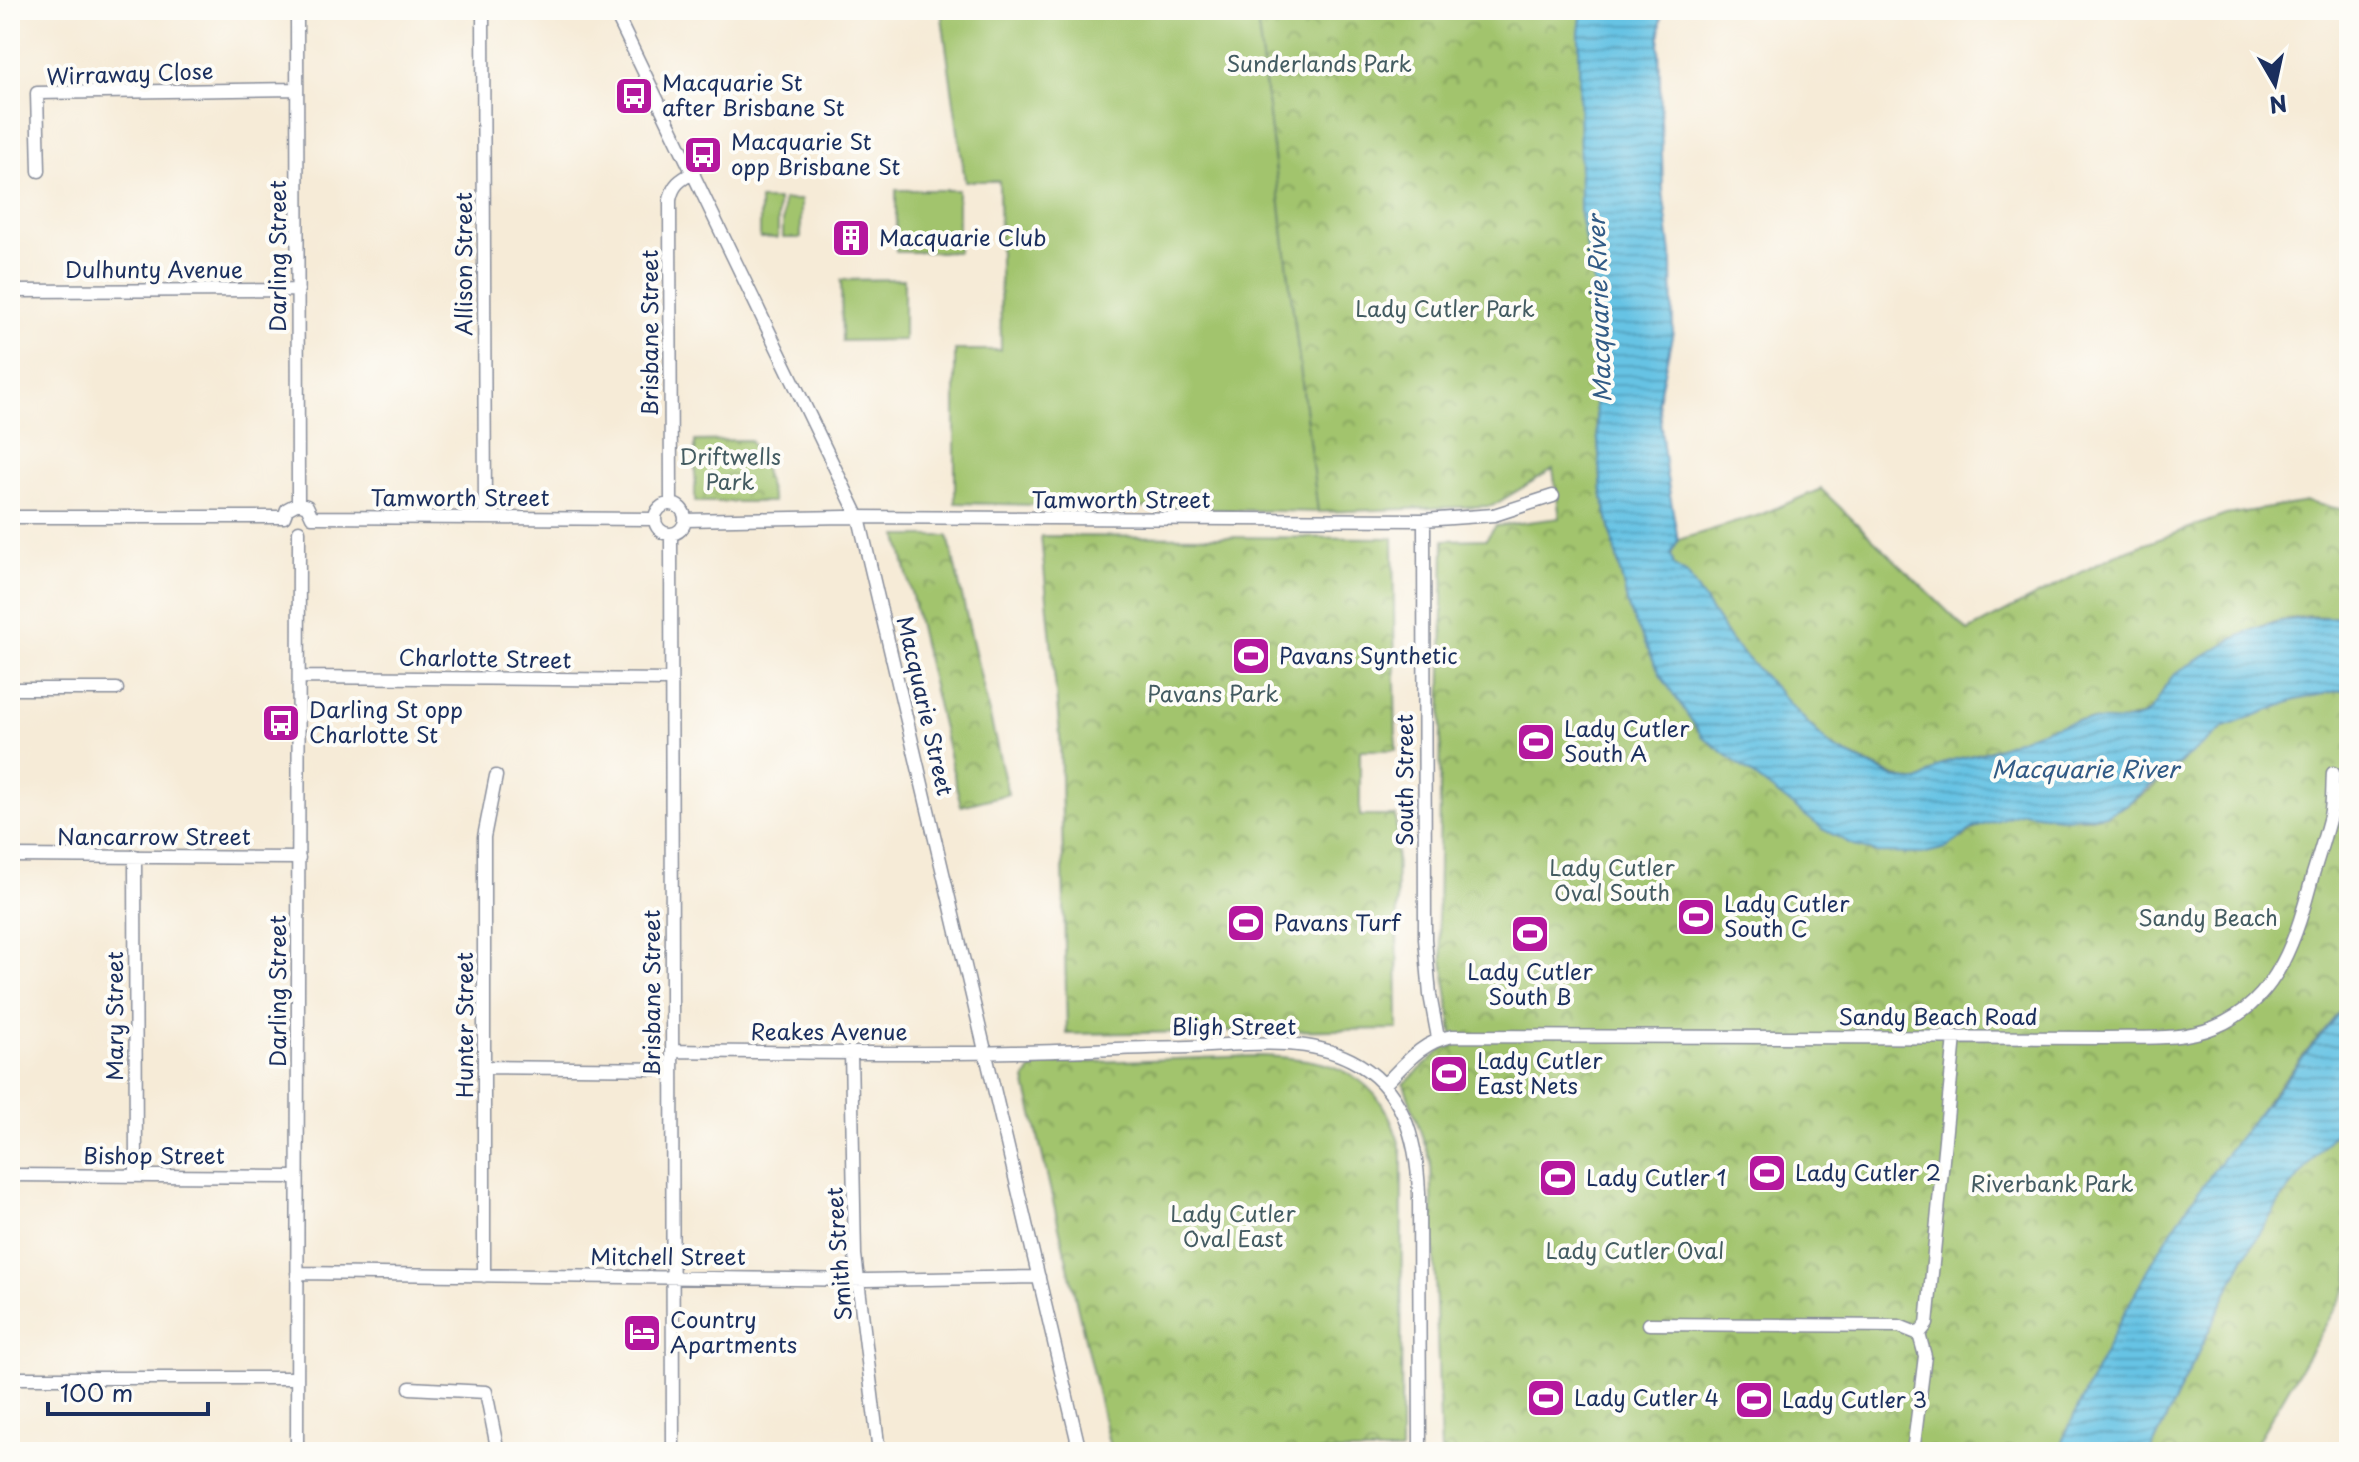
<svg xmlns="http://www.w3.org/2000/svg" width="2359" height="1462" viewBox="0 0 2359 1462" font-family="'Playpen Sans',sans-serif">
<defs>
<pattern id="park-crowns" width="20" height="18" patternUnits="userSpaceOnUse" patternTransform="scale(2)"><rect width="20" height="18" fill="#a2c46d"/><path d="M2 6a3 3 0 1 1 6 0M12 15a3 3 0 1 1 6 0" fill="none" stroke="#83a05d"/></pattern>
<pattern id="water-rules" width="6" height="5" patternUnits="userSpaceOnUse" patternTransform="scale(2)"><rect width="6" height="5" fill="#66c3e4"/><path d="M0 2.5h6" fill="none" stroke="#539fbc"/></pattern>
</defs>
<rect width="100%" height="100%" fill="#fdfcf7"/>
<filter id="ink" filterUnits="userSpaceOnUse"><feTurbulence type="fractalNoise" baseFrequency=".0125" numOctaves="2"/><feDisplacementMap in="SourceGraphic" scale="16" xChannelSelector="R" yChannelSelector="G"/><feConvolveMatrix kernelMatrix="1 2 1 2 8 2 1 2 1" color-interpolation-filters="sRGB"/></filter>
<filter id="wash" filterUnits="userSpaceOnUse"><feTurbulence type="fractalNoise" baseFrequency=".006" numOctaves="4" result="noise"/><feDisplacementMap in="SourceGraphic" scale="32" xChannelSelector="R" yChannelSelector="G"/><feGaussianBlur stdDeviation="1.8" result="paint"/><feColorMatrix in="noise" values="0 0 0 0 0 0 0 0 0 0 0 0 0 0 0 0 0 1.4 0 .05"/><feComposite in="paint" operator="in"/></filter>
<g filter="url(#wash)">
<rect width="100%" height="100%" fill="#f6ebd7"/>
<!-- green -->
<path fill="#a2c46d" stroke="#5e7a66" stroke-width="2" d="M941 10H1256L1318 512 955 503V350H1001L999 181H965Z
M896 190H958V252H896Z
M760 200H778V238H760Z
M783 200H801V238H783Z
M904 279V340L842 341 841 280Z"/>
<!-- park -->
<path fill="url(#park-crowns)" stroke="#5e7a66" stroke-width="2" d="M1256 10H1582L1580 215 1596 293 1594 388 1602 493 1629 610 1946 848C1969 832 1993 814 2022 812 2051 810 2078 825 2107 814 2153 798 2185 752 2225 727 2260 706 2303 698 2341 690L2349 692V1000L2268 1099 2123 1316 2057 1452H1441L1431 1162 1404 1084 1445 1047H1454L1438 921 1444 540 1486 539 1496 526 1560 518 1553 469 1492 506 1318 512Z
M750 440 763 466 773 502H695V441Z
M1821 489 1968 631 2115 555 2226 515 2307 502 2349 511V618L2307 616 2269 623 2230 640 2165 686 2156 706 2144 715 2111 724 2092 720 2076 721 1984 752 1945 762 1920 781H1907L1833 748 1817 733 1731 641 1687 574 1674 566 1671 554 1678 540 1760 515Z
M898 536H948L1008 794 961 806Z
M1041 536 1393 538 1396 750H1360V816H1396L1398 1029 1067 1034 1060 735Z
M1255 1056C1333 1058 1382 1070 1402 1154L1401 1452H1111L1025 1080 1031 1070 1043 1064Z
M2349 1114V1285L2251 1452H2150L2244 1258 2282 1198Z"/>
<!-- water -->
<path fill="url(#water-rules)" stroke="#4079a1" stroke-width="2" d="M1582 10H1662L1659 46 1663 191 1672 262 1673 332 1658 400 1666 472 1678 540 1671 554 1674 566 1687 574 1731 641 1817 733 1833 748 1896 778C1930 790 1926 767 1950 761 1962 757 1974 756 1986 752 2016 742 2047 725 2079 721 2102 718 2123 727 2145 715 2159 706 2161 687 2173 676 2182 668 2195 662 2204 656 2257 622 2288 615 2349 618V692L2341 690 2295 700 2225 727 2126 805 2106 815 2065 818 2022 812 1974 828 1946 848 1922 854 1877 853 1851 844 1824 830 1702 736 1661 676 1629 610 1602 493 1594 388 1596 293 1580 215 1579 32Z
M2349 1000V1114L2282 1198 2244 1258 2150 1452H2057C2090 1383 2122 1312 2162 1246 2216 1158 2286 1082 2349 1000Z"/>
</g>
<g filter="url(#ink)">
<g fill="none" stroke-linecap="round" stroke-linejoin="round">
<defs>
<path id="minor" d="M297 10 298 503
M483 10 485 518
M614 10 859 518 1080 1452
M39 171 37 93 297 89
M10 291 298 290
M671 504 670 200C673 184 680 180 694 172
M655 519a15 15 0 1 1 30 0a15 15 0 1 1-30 0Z
M10 517H284
M284 517 287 509 298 503 307 506 312 517
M312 517 655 519
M685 520 845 517 1424 520 1494 515 1553 496
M1424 520 1425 939 1430 995 1438 1038
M671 534 673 1452
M299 677 670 680
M10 689H117
M10 856 299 858
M135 856 136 1176
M672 1051C786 1052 900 1055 1013 1052 1072 1051 1131 1048 1189 1047 1241 1045 1303 1035 1351 1060 1403 1086 1417 1140 1419 1193L1420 1452
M851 1052 855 1255 879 1452
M485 1067 672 1069
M1384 1085C1405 1064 1422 1041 1453 1036L2106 1038C2141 1037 2182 1041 2215 1027 2279 1001 2297 935 2313 874 2319 855 2325 835 2330 816 2333 802 2332 787 2333 773
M10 1175 297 1177
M297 1273 867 1280 1039 1277
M484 1276V837L496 776
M1649 1324 1899 1326 1919 1334
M10 1378H297
M410 1388 486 1392 498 1452
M297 1452 299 531
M1913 1452 1925 1356 1919 1334 1927 1324 1955 1037"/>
</defs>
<!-- minor casing -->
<use href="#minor" stroke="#888d9a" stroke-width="15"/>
<!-- minor -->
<use href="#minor" stroke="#fff" stroke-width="12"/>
</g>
</g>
<!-- icons -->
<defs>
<symbol id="bus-square" viewBox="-11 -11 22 22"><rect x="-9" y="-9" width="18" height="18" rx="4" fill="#b5179e" stroke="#fdfcf7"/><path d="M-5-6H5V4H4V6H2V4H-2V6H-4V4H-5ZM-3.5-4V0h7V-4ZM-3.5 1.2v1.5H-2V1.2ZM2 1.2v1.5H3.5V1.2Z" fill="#fff"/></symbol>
<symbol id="building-square" viewBox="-11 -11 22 22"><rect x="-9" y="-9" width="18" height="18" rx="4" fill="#b5179e" stroke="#fdfcf7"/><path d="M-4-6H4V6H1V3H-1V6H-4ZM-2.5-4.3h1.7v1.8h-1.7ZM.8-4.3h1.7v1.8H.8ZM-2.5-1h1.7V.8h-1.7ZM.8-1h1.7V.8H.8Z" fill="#fff"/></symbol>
<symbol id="stadium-square" viewBox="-11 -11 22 22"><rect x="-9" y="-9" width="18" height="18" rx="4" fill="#b5179e" stroke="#fdfcf7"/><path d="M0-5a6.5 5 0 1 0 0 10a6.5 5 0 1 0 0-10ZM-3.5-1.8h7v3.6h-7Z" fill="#fff"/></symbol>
<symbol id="hotel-square" viewBox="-11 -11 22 22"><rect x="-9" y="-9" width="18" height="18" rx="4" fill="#b5179e" stroke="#fdfcf7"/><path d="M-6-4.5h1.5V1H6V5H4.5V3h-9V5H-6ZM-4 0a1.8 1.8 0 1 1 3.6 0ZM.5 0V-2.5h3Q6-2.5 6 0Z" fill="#fff"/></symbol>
</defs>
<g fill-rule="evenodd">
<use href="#bus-square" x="612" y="74" width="44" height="44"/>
<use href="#bus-square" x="681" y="133" width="44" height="44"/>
<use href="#building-square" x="829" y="216" width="44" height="44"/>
<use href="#stadium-square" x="1229" y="634" width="44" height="44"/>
<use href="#bus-square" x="259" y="701" width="44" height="44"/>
<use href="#stadium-square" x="1514" y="720" width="44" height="44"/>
<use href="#stadium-square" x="1674" y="895" width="44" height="44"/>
<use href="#stadium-square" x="1224" y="901" width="44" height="44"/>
<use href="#stadium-square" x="1508" y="912" width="44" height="44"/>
<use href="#stadium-square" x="1427" y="1052" width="44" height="44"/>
<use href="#stadium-square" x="1745" y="1151" width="44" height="44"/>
<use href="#stadium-square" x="1536" y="1156" width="44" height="44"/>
<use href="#hotel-square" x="620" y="1311" width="44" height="44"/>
<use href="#stadium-square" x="1524" y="1376" width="44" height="44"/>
<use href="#stadium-square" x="1732" y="1378" width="44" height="44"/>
</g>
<g text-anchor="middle" stroke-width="8" stroke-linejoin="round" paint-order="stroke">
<!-- park labels -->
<g font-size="22" fill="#445c62" stroke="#fdfcf7">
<text x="1319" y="72">Sunderlands Park</text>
<text x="1445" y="317">Lady Cutler Park</text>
<text x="730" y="465">Driftwells<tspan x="730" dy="25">Park</tspan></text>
<text x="1213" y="702">Pavans Park</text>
<text x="1612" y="876">Lady Cutler<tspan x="1612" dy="25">Oval South</tspan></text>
<text x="2208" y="926">Sandy Beach</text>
<text x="2052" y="1192">Riverbank Park</text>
<text x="1233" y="1222">Lady Cutler<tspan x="1233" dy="25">Oval East</tspan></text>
<text x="1635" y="1259">Lady Cutler Oval</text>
</g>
<!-- street labels -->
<g font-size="22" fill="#1b2f5e" stroke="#fdfcf7">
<text transform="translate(130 74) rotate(-2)" y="8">Wirraway Close</text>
<text transform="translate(278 256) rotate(-90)" y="8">Darling Street</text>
<text transform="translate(464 264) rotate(-90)" y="8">Allison Street</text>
<text x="154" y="278">Dulhunty Avenue</text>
<text transform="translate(650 333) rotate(-90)" y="8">Brisbane Street</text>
<text x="460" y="506">Tamworth Street</text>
<text x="1121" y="508">Tamworth Street</text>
<text transform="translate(485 659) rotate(1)" y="8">Charlotte Street</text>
<text transform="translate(925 706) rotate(77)" y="8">Macquarie Street</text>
<text transform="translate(1405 780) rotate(-90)" y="8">South Street</text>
<text x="154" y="845">Nancarrow Street</text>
<text transform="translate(278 991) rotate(-90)" y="8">Darling Street</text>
<text transform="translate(652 993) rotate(-90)" y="8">Brisbane Street</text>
<text transform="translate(115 1016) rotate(-90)" y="8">Mary Street</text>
<text x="1938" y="1025">Sandy Beach Road</text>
<text transform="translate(465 1025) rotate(-90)" y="8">Hunter Street</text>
<text x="1234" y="1035">Bligh Street</text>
<text x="829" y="1040">Reakes Avenue</text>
<text x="154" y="1164">Bishop Street</text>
<text transform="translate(839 1254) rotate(-94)" y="8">Smith Street</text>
<text x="668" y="1265">Mitchell Street</text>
</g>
<!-- poi labels -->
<g font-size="22" fill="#1b2f5e" stroke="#fdfcf7" text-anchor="start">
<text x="662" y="91">Macquarie St<tspan x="662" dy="25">after Brisbane St</tspan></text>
<text x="731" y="150">Macquarie St<tspan x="731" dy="25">opp Brisbane St</tspan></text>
<text x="879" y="246">Macquarie Club</text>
<text x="1279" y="664">Pavans Synthetic</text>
<text x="309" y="718">Darling St opp<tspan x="309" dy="25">Charlotte St</tspan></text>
<text x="1564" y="737">Lady Cutler<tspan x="1564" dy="25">South A</tspan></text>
<text x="1724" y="912">Lady Cutler<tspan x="1724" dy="25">South C</tspan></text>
<text x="1274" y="931">Pavans Turf</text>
<text x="1530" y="980" text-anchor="middle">Lady Cutler<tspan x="1530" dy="25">South B</tspan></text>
<text x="1477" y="1069">Lady Cutler<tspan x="1477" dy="25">East Nets</tspan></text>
<text x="1795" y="1181">Lady Cutler 2</text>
<text x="1586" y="1186">Lady Cutler 1</text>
<text x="670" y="1328">Country<tspan x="670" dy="25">Apartments</tspan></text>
<text x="1574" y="1406">Lady Cutler 4</text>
<text x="1782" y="1408">Lady Cutler 3</text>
</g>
<!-- water labels -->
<g font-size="24" font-style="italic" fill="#325b86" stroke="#fdfcf7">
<text transform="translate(1600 309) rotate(-92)" y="8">Macquarie River</text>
<text x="2085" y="778">Macquarie River</text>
</g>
</g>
<!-- margin -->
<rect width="2359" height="1462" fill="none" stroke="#fdfcf7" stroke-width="40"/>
<!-- north arrow -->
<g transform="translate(2275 84) rotate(171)" stroke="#fdfcf7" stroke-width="6" paint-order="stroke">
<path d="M0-6L14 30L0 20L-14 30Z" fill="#1b2f5e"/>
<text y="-12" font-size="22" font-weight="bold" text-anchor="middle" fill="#1b2f5e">N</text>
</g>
<!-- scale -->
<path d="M48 1402v12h160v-12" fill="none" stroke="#1b2f5e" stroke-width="4"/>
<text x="60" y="1402" font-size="24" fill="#1b2f5e" stroke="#fdfcf7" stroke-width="6" paint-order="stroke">100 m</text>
</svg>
